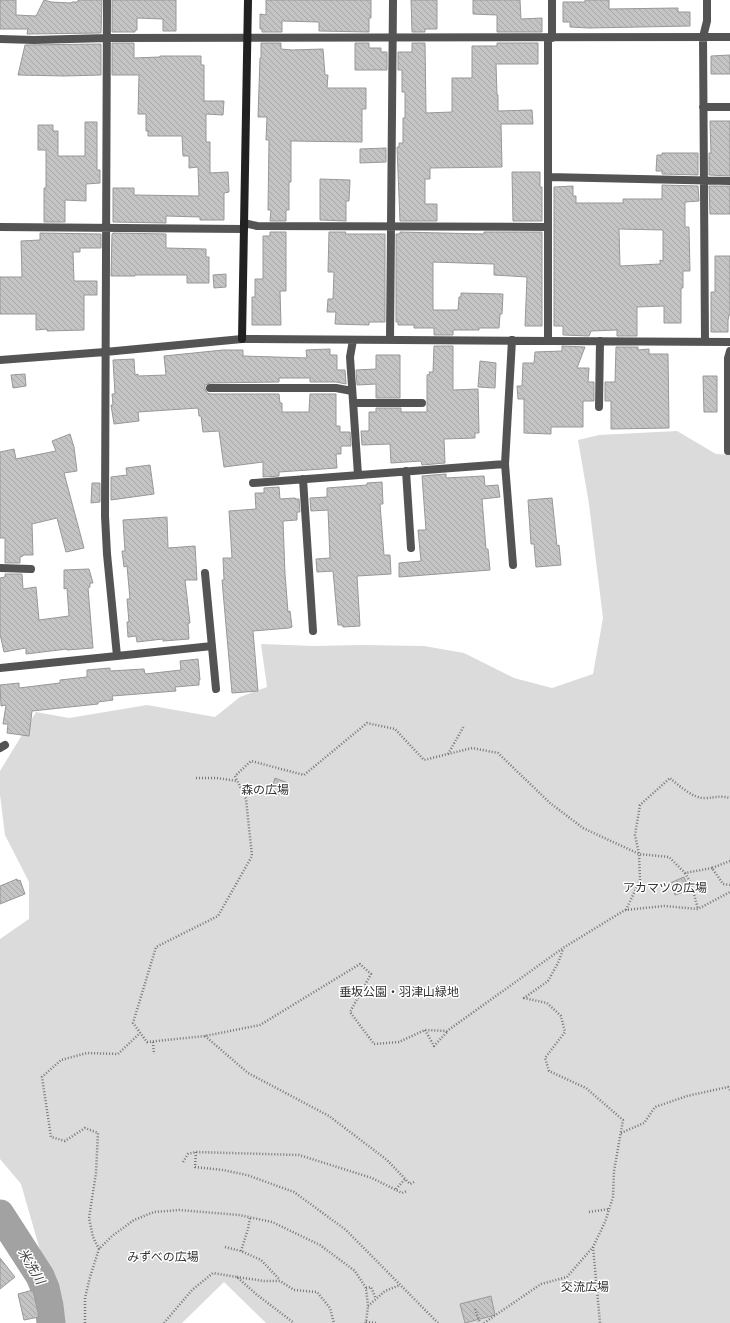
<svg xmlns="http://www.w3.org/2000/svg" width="730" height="1323" viewBox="0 0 730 1323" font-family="'Roboto Condensed','Noto Sans JP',sans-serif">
<defs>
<pattern id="building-back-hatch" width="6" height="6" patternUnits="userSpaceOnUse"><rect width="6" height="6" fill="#c4c4c4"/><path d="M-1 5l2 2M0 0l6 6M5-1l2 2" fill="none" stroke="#a7a7a7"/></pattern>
</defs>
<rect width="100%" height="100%" fill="#fff"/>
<!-- green -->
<path fill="#dbdbdb" d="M677 431 716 454 730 455V1323H266L224 1282 182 1323H54L50 1285 21 1184 0 1159V939L29 919V882L5 835 0 795V771L36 712 69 718 147 705 215 717 240 697 267 687 261 644 314 646 361 645 424 646 464 653 514 678 552 688 593 674 603 618 589 504 578 440 599 435Z"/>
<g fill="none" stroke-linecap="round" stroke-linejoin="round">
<!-- river -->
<path stroke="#a2a2a2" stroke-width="29" d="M0 1214 40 1276 45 1288 49 1306 51 1323"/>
</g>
<!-- building -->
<path fill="url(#building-back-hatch)" stroke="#989898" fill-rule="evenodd" d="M0 0H16V15L36 16 44 0 51 2 71 3 72 2H78V0H102L101 33 27 34 28 29H0Z
M112 0H176V31H163V19L137 18V30H135V32H112Z
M266 0H371V18H369V32L319 31V22L282 21V32H262V29H260V14L266 15Z
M411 0H437V29H425V32H412Z
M473 0H520L521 19 542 18V32H497V15L473 14Z
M585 0H609V9L678 8V12H690V26L589 28 570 27V22H563V2H585Z
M112 43H134V58L160 57V56H201V65H204V101H224L223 115 206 114V142H210V173L228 172 229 192 224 193V220H200V217L166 216V223L113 222V188H134V195L199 196 198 167 189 168V156H183L182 136H148V131H146V114H138L139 75H112Z
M261 43H281V49L292 50 323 49 325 75H328L327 88H366V109H362V142L291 141V182H289V210H286V221H270L271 210H268L269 140H266L267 117H258L260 58H261Z
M355 43H369V48H381V52H387V70H355Z
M412 43H425L426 113 452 112V78H472V46H497V43H538V64H496L497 95H498V111L532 110 533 124H501L502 167 430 168V179H425V204H437V221H400L397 147H399V143H403V118H405V92H402V70H398V52H412Z
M101 44V75L64 76 18 75 25 45Z
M730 55V74H711V56Z
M710 121H730V176L709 175V153H711Z
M85 122H97V170H100V183L86 184V201L65 200V222H44V188H46V150H38V125H53V131H58V156H85Z
M386 148V162L360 163V149Z
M662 153H698V175L662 174V171H656L657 155H662Z
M512 172H540V187H542V221H513Z
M320 179 350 180 349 201H346V221L320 220Z
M662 185 698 186 699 201 685 202V227H689L690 271H683V288H681V323H664V306L637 307V336H617V330L591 331 589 336 563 335V326H554V187L573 186V196H576V203H623V199H662ZM619 229 663 230V261L660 260V264L620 266Z
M709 186H730V214H710Z
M270 232H286V291H280L281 325H252V297H255V279H263V236H270Z
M329 232H346L345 234H385V322H369V325L335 324 336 312H327L328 299H333L334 272H328Z
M400 232 484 234V232H542V326H525L527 277 494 275V264L433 262V310H458L459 297H461V293L503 294 502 314H500L499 328H479V330H453V335H434V328H414V325H398V322H396V234H400Z
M40 233 101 234V248H80V252H73L74 281H97V295H84V330L47 331V329L36 330V314H0V277H22L21 241 40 240Z
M113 233 166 234V248L206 249V257H209V283H187V275H135V276H111L112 234Z
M715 256H730V315H729L728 320V332H711V292H715Z
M226 274V287L214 288 213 275Z
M434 346H453V390L478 389 479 433H475V438L444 439 445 463 422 465 421 461 391 463 390 444 362 445 361 431H369V412H376V408H401V412H427V375L430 374 429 372H433Z
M562 346 585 347 577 368H589L588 382H594V401H583V427H551V434L524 433V399H518L517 386H522L523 363H534L535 352 562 351Z
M616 347H638V350L649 349V354H668L669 428 611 429V401H605V382H615Z
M330 349V355H337V370H345L346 384 336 382H310V378H279V382L210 383 205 385V388L207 393 210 394H279L280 403H282V412H309L310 394H336V426H340V432H350L351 446H341V454H336L337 468 279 472V476L263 477V462L224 467 219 431 203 432 201 416H199L198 408 138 412 139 421 114 424 111 405H113L112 394H115L113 360 134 359 135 375 138 374V376L166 375 164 356 223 350H243V356L307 358 306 350Z
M376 355H400V398H376V384L357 385 356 370 376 369Z
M480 361 496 363 495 388 478 387Z
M25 374 26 386 13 388 11 375Z
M703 376H717V412H704Z
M70 434 74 447 77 471 64 473 84 548 66 552 57 518 32 524 33 555H23V556L20 557V563H5V538H0V452L14 449 16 459 56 451 52 441Z
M150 465 154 494 111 500V477L127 475 126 468Z
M446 474V478L484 476 485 486 498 485 500 497 482 499 486 549H488L490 570 399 577V563L421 561 418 530H426L422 476Z
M382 482 383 504H380L384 555H390L391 574 357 576 360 626 343 627 342 625H338L333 571 317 572 316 559 330 558 328 510 311 511 310 498 327 497V488L367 485V483Z
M92 483H100V502L91 503Z
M279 487 280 499 295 498 296 499H299L300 512H297V520L283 521 285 574 288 612 290 611 292 627 289 628 253 631 258 691 232 693 222 580H224L223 558H232L229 511 256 509 255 493H264V488Z
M552 498 557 546 559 545 561 565 536 567 534 544H531L528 500Z
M167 517 168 548 195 546 197 580H185L190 623H188L189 639 163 641V639L137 642 136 636 128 637 127 622H129L127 599H130L127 566 124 567 122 551H125L123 520Z
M89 569 93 583H90V587L88 588 93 648 67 650V649L26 654V648L4 652 0 634V578L5 577V574H22L23 589 36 587 39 620 69 616 67 588 64 589V570Z
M198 659 200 680H199V685L175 687 176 691 112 696 113 700 98 702V704L32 711 29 736 7 733 8 724H3L6 705 1 706 0 685 19 683V688L60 683V680L87 677V670L110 668V671L144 669 145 674 181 670 180 661Z
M275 778 288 783 284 796 271 792Z
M684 877 689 890 675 895 670 883Z
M17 879 18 881 20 880 25 894 0 904V886Z
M0 1258 15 1277 0 1289Z
M33 1290 39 1317 24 1320 18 1294Z
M491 1296 495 1315 465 1323 460 1304Z"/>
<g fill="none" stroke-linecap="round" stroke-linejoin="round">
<!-- path -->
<path stroke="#767676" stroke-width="2.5" stroke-dasharray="1 2" stroke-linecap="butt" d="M448 754 464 726
M196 778H217L237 781
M730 861 712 868 723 884 730 885
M712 868 685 873 669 857 639 854 583 828 550 803 498 753 472 748 424 760 395 729 367 723 304 775 251 761 235 776 246 799 252 856 218 916 156 947 133 1023 147 1042 205 1036 260 1025 360 964 371 974 350 1012 374 1044 399 1042 425 1030 447 1031 563 948 625 910 664 906 698 909 730 892
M685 873 691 883 698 909
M626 910 640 880 639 854 635 835 640 805 670 778C678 785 694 799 705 798 716 798 718 795 730 798
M425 1030 434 1046 447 1032
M205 1036 248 1073 329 1116 387 1160 410 1184 414 1182
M153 1042 154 1054
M621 1133 644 1123 655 1107 687 1096 728 1087 730 1090
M196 1152 195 1167 223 1170 247 1175 294 1192 346 1230 438 1323
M183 1162 188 1154 196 1152 299 1155 372 1178 402 1193 407 1191
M396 1189 405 1179
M589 1212 609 1209
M225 1247 241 1251 261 1260 280 1280
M593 1247 600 1323
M99 1249 93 1237 89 1218 96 1173 98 1133 85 1128 65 1141 51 1137 42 1077 61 1060 87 1053 118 1054 140 1033
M241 1251 248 1229 250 1218
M237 1277 264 1281H280L294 1290 317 1292 330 1308 334 1323
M366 1288 371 1287 376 1299
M368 1306 385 1291 400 1285
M475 1309 480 1323
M366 1322 377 1323
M85 1323V1298L90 1277 99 1249 112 1236 134 1220 154 1212 179 1210 239 1215 272 1222 320 1245 355 1271 366 1288 368 1306 366 1322 365 1323
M164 1323 192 1290 213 1273 237 1277 256 1294 294 1323
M484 1323 541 1284 567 1277 593 1247 605 1222 613 1197 614 1171 623 1120 586 1088 549 1071 545 1058 565 1032 561 1016 547 1003 524 998 548 981 559 961 563 949"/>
<!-- street -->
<path stroke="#545454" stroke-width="8" d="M552 38V0
M0 39 34 40 107 38 730 37
M703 107H730
M548 177 730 181
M244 223 257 226 547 227
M0 227 244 229
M353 340 350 357 358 475
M390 340 393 0
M512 340 505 464 513 565
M548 341V38
M705 342 703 37 707 21V0
M0 360 105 352 242 339 730 342
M210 388H336L352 391
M353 403H422
M599 407 600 341
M728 451V358L730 351
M406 471 411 548
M303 479 313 631
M253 483 505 464
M0 568 31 569
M205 573 216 689
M117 656 212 646
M0 668 117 656 107 554 105 516 107 0
M0 748 5 745"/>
<!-- secondary -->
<path stroke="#212121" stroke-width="8" d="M242 339 248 0"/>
</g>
<g text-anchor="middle" stroke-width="3" stroke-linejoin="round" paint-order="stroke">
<!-- park labels -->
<g font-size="12" fill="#323232" stroke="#fff">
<text x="265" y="794">森の広場</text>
<text x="665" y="892">アカマツの広場</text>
<text x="399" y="996">垂坂公園・羽津山緑地</text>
<text x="163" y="1261">みずべの広場</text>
<text x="585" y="1291">交流広場</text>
</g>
<!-- water labels -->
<g font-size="13" font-style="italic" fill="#434343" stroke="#fff">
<text transform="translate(32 1266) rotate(59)" y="5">米洗川</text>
</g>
</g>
</svg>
